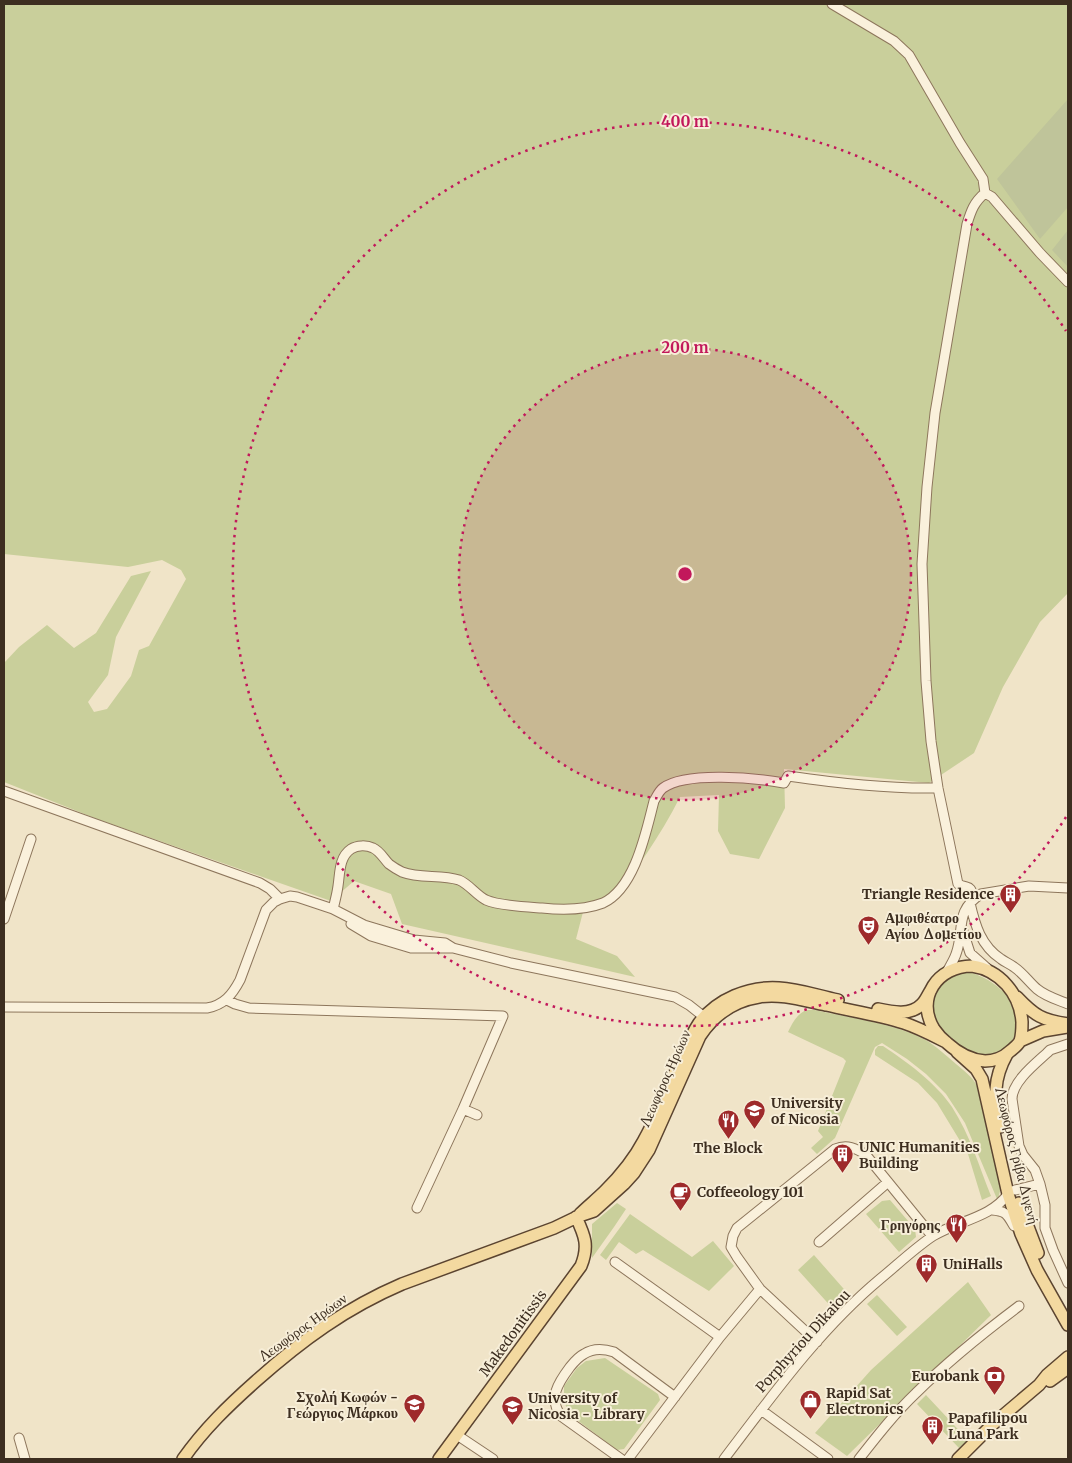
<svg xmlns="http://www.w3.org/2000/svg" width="1072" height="1463" viewBox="0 0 1072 1463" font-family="Merriweather,serif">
<rect width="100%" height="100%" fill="#f0e4c8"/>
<!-- green -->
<path fill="#c9cf9b" d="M4 4H1068V593L1040 622 1003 687 974 753 929 783 784 769 785 808 759 859 730 854 718 831 719 795 680 797C660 837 635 871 609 906L583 912 576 939 617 956 635 977 402 924 391 894 354 881 331 901 97 819 4 782V663L19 647 47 625 74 648 96 633 131 576 151 571 116 637 108 675 88 702 94 712 107 709 131 676 139 650 149 646 186 579 181 570 162 560 128 567 4 554Z
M967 972C983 975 994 983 1006 994 1008 997 1012 1000 1013 1003 1015 1007 1015 1013 1016 1018 1018 1028 1016 1038 1008 1046 997 1056 979 1058 965 1051 960 1048 955 1043 951 1039 946 1035 941 1031 938 1025 925 998 940 977 967 972Z
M807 1010H815C849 1018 900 1024 929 1042 939 1049 947 1056 956 1064 963 1070 973 1077 977 1086L1001 1187 998 1199H997L965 1123 946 1094 926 1074 907 1059 882 1043 875 1047 835 1138 817 1154 811 1148 823 1137 818 1131 846 1061 843 1058 788 1032C792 1024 797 1013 807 1010Z
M878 1046H883C906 1061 937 1084 952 1107 970 1135 979 1166 991 1196L982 1200 968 1154 937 1103 918 1083 875 1055V1050Z
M890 1200 915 1229 916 1237 899 1252 866 1214 882 1201Z
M617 1203 626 1209 614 1227 592 1258V1224Z
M630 1214 692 1257 713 1241 734 1266 709 1291 643 1250 636 1254 619 1242 606 1260 600 1255Z
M814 1255 850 1296 834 1310 798 1270Z
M968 1282 991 1315 847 1456 815 1433 871 1370Z
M877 1295 907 1327 897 1336 867 1304Z
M605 1358 658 1394 660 1400 624 1449 617 1450 569 1414 564 1401V1386L577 1368 586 1361Z
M926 1395 968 1440 959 1448 917 1404Z"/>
<!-- cemetery -->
<path fill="#bfc49a" d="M1068 99V207L1040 239 997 179Z
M1068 230V267L1052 250Z"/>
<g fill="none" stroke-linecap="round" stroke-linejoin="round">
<defs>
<path id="minor" d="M832 4 894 41 909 55 960 143 983 179 985 193
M985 193 992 197 1040 253 1068 282
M4 791 260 883 270 889 280 899
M974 898C969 883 970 890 958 884L938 788 931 741 926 681 922 564 927 487 935 413 967 224C971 211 974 202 985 193
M970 903C975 925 981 946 1001 959 1005 962 1010 964 1014 967 1023 973 1029 982 1037 989 1045 996 1058 1000 1068 1004
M333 909C335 901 337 894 338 886 340 873 339 857 351 849 357 845 367 845 373 848 380 851 384 859 389 864 393 867 398 870 402 872 420 879 441 874 459 880 469 884 476 895 486 900 500 906 527 907 542 908 561 910 585 910 603 903 635 888 646 832 654 801 657 796 659 791 663 788 686 771 756 778 784 783L788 776C838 783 888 789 938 788
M4 919 31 839
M351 924 371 936 411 948H453L511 963 675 997 689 1005 708 1020
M962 928 970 953 987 968
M947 972C950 966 954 960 956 954 965 930 954 911 981 894L1029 886 1068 888
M227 1000 235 1004 249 1008 503 1016 463 1109 417 1208
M4 1007 207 1008C224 1005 232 995 240 980L266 910 274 902 280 899 290 896 297 897 333 909 364 925 414 940 445 943 453 948
M1068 1044 1050 1050 1047 1053C1035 1064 1012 1082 1012 1099L1019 1146 1023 1155 1035 1170 1040 1184 1045 1205V1228L1053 1250 1068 1283
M463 1109 477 1115
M1015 1190 1040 1184
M992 1210C1006 1211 1007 1214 1014 1226
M819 1242 888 1182
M615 1262 720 1337
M817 1342 760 1289 737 1257 731 1247 733 1236 737 1228 835 1149C847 1144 856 1148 866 1155L932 1236
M761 1410 828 1459
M457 1435 493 1459
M19 1438 25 1459
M621 1459 561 1416C548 1398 558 1383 570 1367 574 1362 578 1357 584 1354 593 1348 605 1349 614 1352L675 1397
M628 1459 720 1337 760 1289
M724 1459C772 1396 819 1330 880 1279 896 1266 916 1247 933 1236 957 1221 991 1218 1008 1194
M859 1459C877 1436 895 1413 916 1393 948 1361 983 1333 1019 1306"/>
<path id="major" d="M972 966C1000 970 1020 994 1022 1022 1022 1027 1022 1035 1020 1041 1018 1045 1013 1049 1009 1052 1003 1058 993 1061 985 1061 970 1060 958 1053 947 1043 942 1039 938 1035 934 1029 915 998 938 966 972 966Z
M1017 997C1035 1016 1042 1020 1068 1024
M878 1009C892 1012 911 1016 922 1004 926 1000 928 994 931 990
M1020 1041 1043 1031 1067 1027
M957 1052 976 1069 982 1079 1008 1194 1021 1234 1037 1270 1068 1325
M1000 1127C995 1097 992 1081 1007 1054
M1019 1203 1038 1253
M580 1214C588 1206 597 1199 605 1191 620 1176 634 1159 644 1140 658 1115 669 1087 680 1061 686 1048 691 1035 699 1023 717 999 749 986 779 988 799 989 818 996 838 1000
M1050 1381 1068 1368
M183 1459C204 1429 229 1405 256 1381 302 1340 346 1308 402 1284L554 1228 579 1216 594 1211 624 1184 634 1173 649 1150 700 1036C714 1015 733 1001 759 997 781 993 805 1001 826 1005 852 1011 879 1015 904 1023 919 1028 932 1035 946 1042
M439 1459 581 1266C589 1246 585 1236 576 1217
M958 1459 993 1424 1039 1385 1047 1375 1068 1357"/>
</defs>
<!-- minor casing -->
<use href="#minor" stroke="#8d765c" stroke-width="11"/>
<!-- major casing -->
<use href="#major" stroke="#5b4430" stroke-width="14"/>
<!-- minor -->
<use href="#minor" stroke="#faf1dc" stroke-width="9"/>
<!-- major -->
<use href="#major" stroke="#f3d9a0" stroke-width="11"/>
</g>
<!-- distance rings -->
<circle cx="685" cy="574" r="226" fill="#c2185b" fill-opacity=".12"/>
<g fill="none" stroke="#c2185b" stroke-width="2.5" stroke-dasharray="2.5 5">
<circle cx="685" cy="574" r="226"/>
<path d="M1066 817A452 452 0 1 1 1066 331"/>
</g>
<!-- icons -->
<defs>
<symbol id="building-pin" viewBox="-11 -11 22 30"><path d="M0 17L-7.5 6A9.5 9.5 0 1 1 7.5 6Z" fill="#9e2a2b" stroke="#f7eed8"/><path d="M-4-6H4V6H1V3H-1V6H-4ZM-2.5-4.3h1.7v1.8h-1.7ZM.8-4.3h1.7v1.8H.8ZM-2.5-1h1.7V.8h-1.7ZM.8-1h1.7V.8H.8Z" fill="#fff"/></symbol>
<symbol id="theatre-pin" viewBox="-11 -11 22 30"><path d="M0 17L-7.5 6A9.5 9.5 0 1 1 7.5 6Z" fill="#9e2a2b" stroke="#f7eed8"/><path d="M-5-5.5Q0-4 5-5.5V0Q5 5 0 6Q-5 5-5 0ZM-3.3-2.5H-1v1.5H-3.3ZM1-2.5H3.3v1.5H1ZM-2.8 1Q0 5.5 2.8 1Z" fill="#fff"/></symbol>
<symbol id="university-pin" viewBox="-11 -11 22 30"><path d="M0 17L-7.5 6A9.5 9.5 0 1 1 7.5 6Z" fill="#9e2a2b" stroke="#f7eed8"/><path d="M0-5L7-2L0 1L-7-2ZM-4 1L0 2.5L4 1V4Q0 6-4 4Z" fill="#fff"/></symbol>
<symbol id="restaurant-pin" viewBox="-11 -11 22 30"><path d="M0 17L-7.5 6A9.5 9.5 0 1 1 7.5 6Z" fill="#9e2a2b" stroke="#f7eed8"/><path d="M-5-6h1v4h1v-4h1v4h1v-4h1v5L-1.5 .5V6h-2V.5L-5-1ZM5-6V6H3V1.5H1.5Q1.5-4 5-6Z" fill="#fff"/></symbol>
<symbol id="cafe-pin" viewBox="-11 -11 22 30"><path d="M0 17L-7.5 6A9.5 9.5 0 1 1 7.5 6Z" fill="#9e2a2b" stroke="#f7eed8"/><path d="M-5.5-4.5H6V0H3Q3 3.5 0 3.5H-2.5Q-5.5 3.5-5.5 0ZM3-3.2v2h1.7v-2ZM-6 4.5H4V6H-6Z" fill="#fff"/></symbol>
<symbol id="bank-pin" viewBox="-11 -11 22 30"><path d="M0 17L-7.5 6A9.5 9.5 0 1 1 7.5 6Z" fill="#9e2a2b" stroke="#f7eed8"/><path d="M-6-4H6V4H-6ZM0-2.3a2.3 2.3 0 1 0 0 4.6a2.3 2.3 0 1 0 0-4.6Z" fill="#fff"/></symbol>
<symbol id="shop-pin" viewBox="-11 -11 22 30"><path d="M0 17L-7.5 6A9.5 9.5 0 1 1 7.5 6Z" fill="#9e2a2b" stroke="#f7eed8"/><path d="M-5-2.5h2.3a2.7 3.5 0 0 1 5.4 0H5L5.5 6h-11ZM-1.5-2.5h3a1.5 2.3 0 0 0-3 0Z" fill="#fff"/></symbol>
<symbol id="school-pin" viewBox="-11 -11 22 30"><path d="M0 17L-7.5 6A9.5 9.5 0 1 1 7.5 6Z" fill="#9e2a2b" stroke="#f7eed8"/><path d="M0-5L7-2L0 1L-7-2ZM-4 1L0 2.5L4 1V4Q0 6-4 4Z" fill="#fff"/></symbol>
</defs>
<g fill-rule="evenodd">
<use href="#building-pin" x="998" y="882" width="25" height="34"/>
<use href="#theatre-pin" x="856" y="914" width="25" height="34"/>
<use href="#university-pin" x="742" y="1098" width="25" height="34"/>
<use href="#restaurant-pin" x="716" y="1108" width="25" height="34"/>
<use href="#building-pin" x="830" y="1142" width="25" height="34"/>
<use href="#cafe-pin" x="668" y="1180" width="25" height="34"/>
<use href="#restaurant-pin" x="944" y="1212" width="25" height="34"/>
<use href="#building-pin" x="914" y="1252" width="25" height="34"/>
<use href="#bank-pin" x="982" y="1364" width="25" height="34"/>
<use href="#shop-pin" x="798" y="1388" width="25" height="34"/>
<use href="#school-pin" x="402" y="1392" width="25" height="34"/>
<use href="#university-pin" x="500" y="1394" width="25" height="34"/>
<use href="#building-pin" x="920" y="1414" width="25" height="34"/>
</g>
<g text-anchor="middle" stroke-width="4" stroke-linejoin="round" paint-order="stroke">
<!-- poi labels -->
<g font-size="14" font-weight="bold" fill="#3d2e20" stroke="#f7eed8" text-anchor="start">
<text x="994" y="899" text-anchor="end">Triangle Residence</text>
<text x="885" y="923">Αμφιθέατρο<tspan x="885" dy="16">Αγίου Δομετίου</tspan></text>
<text x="771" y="1108">University<tspan x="771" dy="16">of Nicosia</tspan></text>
<text x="859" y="1152">UNIC Humanities<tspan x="859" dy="16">Building</tspan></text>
<text x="728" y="1153" text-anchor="middle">The Block</text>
<text x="697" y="1197">Coffeeology 101</text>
<text x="940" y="1230" text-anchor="end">Γρηγόρης</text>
<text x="943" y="1269">UniHalls</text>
<text x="979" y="1381" text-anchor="end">Eurobank</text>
<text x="826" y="1398">Rapid Sat<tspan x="826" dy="16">Electronics</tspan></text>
<text x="398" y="1402" text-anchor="end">Σχολή Κωφών -<tspan x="398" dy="16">Γεώργιος Μάρκου</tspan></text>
<text x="528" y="1403">University of<tspan x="528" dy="16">Nicosia - Library</tspan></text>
<text x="948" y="1423">Papafilipou<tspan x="948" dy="16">Luna Park</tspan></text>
</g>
<!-- street labels -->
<g font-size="14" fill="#3d2e20" stroke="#f7eed8">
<text transform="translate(665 1078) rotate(-66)" y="5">Λεωφόρος Ηρώων</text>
<text transform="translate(1017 1156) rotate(76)" y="5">Λεωφόρος Γρίβα Διγενή</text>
<text transform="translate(303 1327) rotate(-36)" y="5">Λεωφόρος Ηρώων</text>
<text transform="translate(513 1333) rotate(-54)" y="5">Makedonitissis</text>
<text transform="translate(803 1341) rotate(-48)" y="5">Porphyriou Dikaiou</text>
</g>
</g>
<circle cx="685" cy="574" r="8" fill="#c2185b" stroke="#f7eed8" stroke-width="2.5"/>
<g font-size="15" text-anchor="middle" font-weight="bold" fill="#c2185b" stroke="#f7eed8" stroke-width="4" stroke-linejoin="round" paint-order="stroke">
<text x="685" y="127">400 m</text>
<text x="685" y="353">200 m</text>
</g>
<!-- border -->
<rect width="1072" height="1463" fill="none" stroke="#3d2e20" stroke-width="10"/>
</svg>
